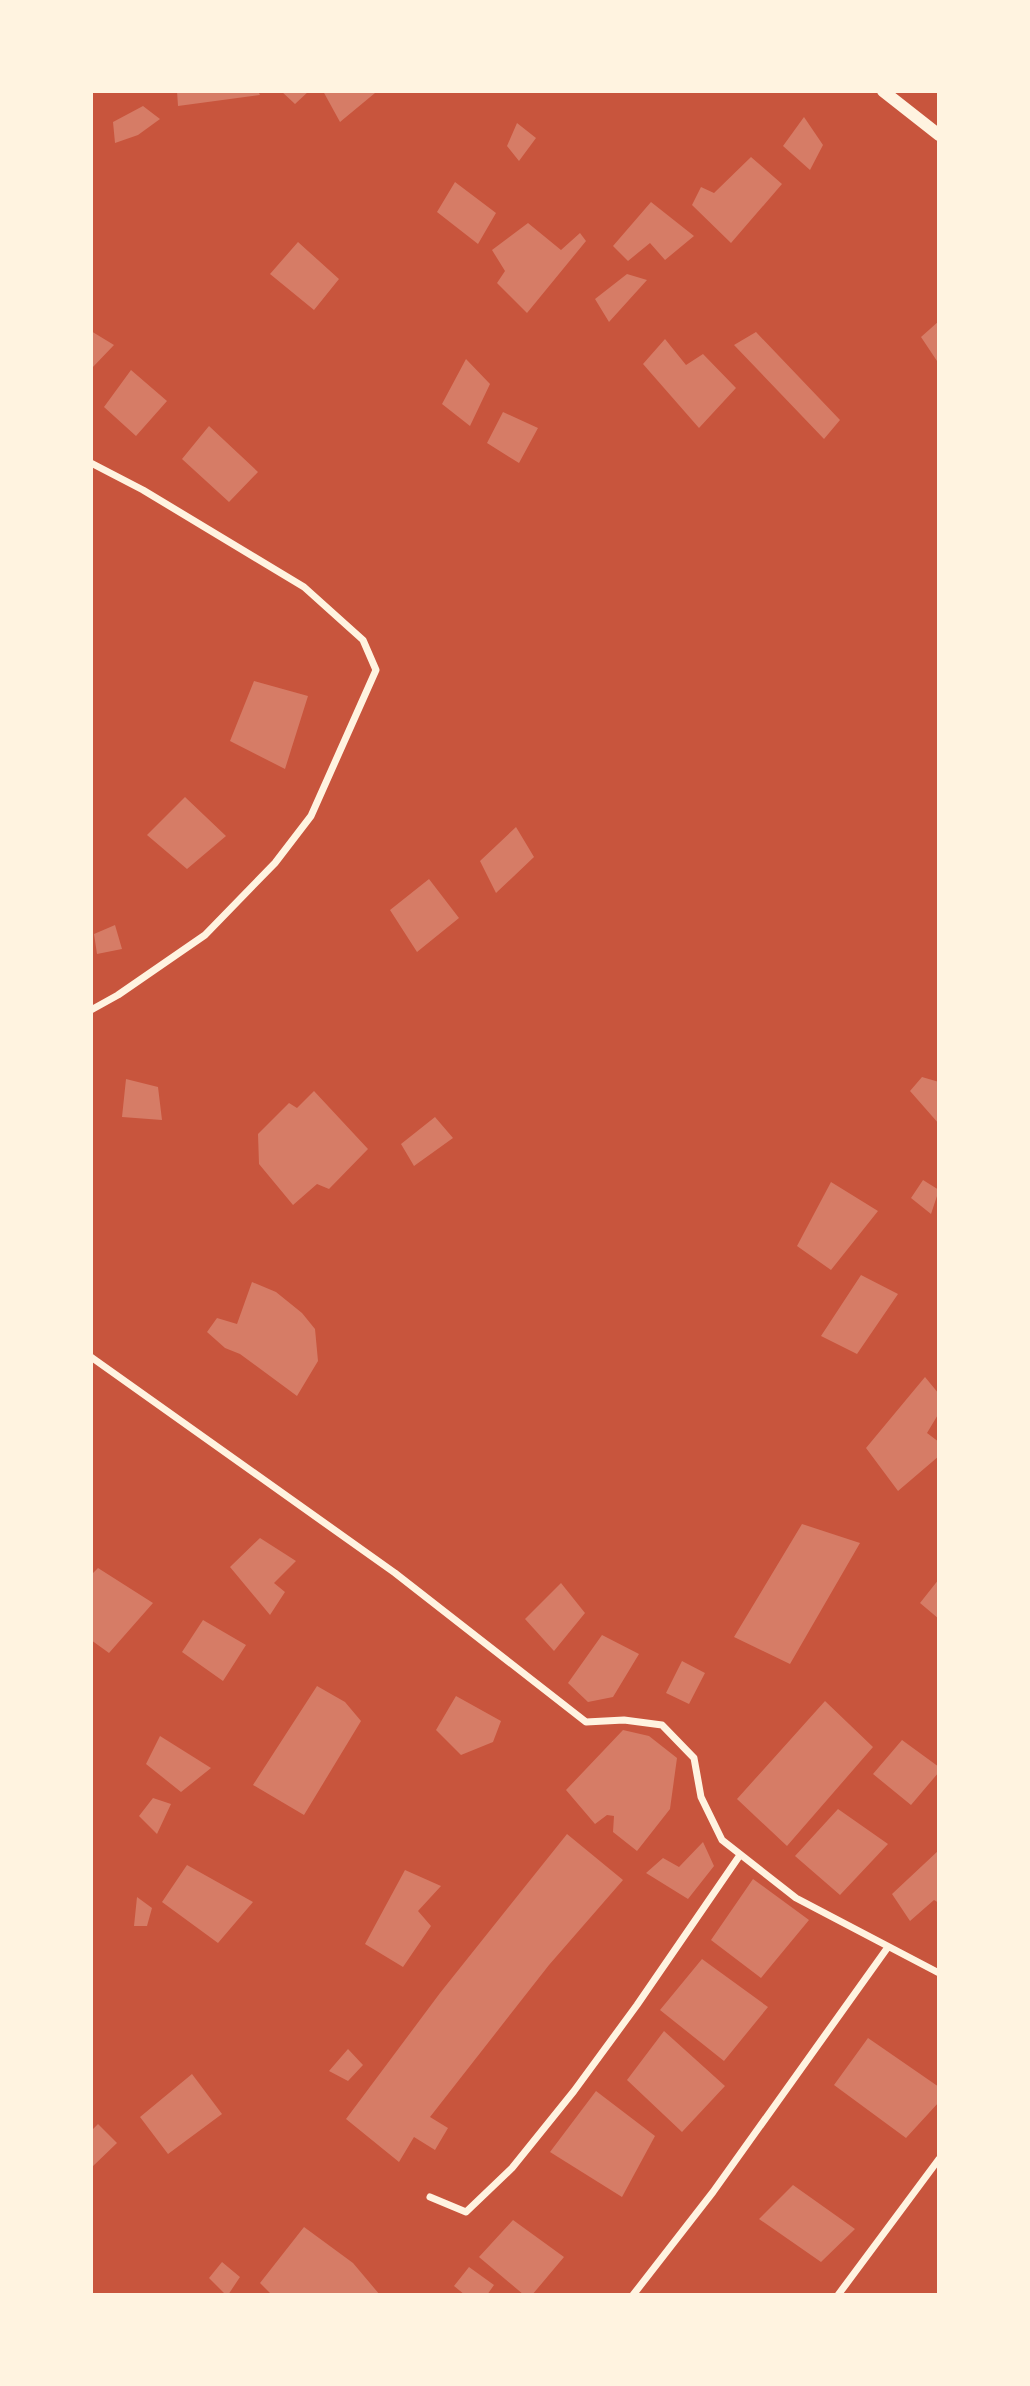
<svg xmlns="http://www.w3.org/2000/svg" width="1030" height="2386" viewBox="0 0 1030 2386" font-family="'Nunito Sans',sans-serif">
<rect width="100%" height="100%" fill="#c8553d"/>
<!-- building -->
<path fill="#d67c66" d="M177 91H258L260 95 178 106Z
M281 91H309L295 104Z
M323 91H373L375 93 340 122Z
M143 106 160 119 138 135 115 143 113 122Z
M804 117 823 145 810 170 783 146Z
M517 123 536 138 519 161 507 146Z
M751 157 782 184 731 243 692 205 701 187 714 193Z
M455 182 496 213 478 244 437 212Z
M651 202 694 236 665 260 650 243 628 261 613 246Z
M528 223 561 250 580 233 586 241 527 313 497 283 505 271 492 250Z
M298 242 339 279 314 310 270 274Z
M627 274 647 280 609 322 595 299Z
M939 321V364L921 337Z
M91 331 114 345 91 369Z
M756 332 840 420 824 439 734 345Z
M665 339 686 365 703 354 736 388 699 428 643 364Z
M466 359 490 384 470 426 442 404Z
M131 370 167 401 136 436 104 407Z
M503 412 538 428 519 463 487 443Z
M209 426 258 472 229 502 182 459Z
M254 681 308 696 285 769 230 741Z
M185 797 226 836 187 869 147 835Z
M516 827 534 857 496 893 480 861Z
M429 879 459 918 417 952 390 910Z
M115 925 122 949 97 954 94 934Z
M922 1077 939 1082V1124L910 1091Z
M126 1079 158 1087 162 1120 122 1117Z
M314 1091 368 1149 329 1189 317 1184 293 1205 259 1164 258 1134 289 1103 297 1108Z
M435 1117 453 1138 414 1166 401 1144Z
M923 1180 939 1190 931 1214 911 1198Z
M831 1182 878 1211 831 1270 797 1246Z
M861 1275 898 1294 857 1354 821 1336Z
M252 1282 276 1292 302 1313 315 1329 318 1361 297 1396 240 1354 225 1348 207 1332 217 1318 237 1324Z
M925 1377 939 1394V1413L927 1433 939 1442V1456L898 1491 866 1448Z
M802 1524 860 1543 790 1664 734 1637Z
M260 1538 296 1561 274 1583 285 1592 270 1615 230 1567Z
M98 1568 153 1603 109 1653 91 1640V1575Z
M939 1579V1619L920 1603Z
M561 1583 585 1613 554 1651 525 1619Z
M203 1620 246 1645 223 1681 182 1652Z
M602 1635 639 1654 613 1697 588 1702 568 1683Z
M682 1661 705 1673 689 1704 666 1693Z
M317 1686 345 1702 361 1721 304 1815 253 1785Z
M456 1696 501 1721 493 1742 461 1755 436 1730Z
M825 1701 873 1747 787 1846 737 1799Z
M623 1730 649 1736 677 1758 670 1809 637 1851 613 1832 614 1816 607 1815 595 1824 566 1790Z
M160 1736 211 1768 181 1792 146 1764Z
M902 1740 939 1767V1772L911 1805 873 1774Z
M153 1798 171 1804 157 1834 139 1816Z
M838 1809 888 1844 840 1895 795 1856Z
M567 1834 623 1880 549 1965 430 2117 448 2128 435 2150 414 2137 399 2162 346 2119 440 1993Z
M703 1842 714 1866 688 1899 646 1873 663 1858 679 1867Z
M939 1850V1903L934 1900 910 1921 892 1894Z
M187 1865 253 1902 218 1943 162 1902Z
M405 1870 441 1886 418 1911 431 1926 403 1967 365 1944Z
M753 1879 809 1920 761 1978 711 1940Z
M137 1897 152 1908 147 1926H134Z
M702 1959 768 2007 724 2061 660 2010Z
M664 2031 725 2086 682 2132 627 2080Z
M868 2038 939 2087V2102L906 2138 834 2085Z
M348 2049 363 2065 348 2081 329 2071Z
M192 2074 222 2114 168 2154 140 2117Z
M596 2091 655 2136 622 2197 550 2152Z
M98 2124 117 2143 91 2168V2131Z
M793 2185 855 2229 821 2262 759 2219Z
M513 2220 564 2257 532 2295H524L479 2257Z
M304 2227 353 2263 380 2295H272L260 2283Z
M222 2262 240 2277 228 2295H226L209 2278Z
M469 2267 494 2285 487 2295H465L454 2286Z"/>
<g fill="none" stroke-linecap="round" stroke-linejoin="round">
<!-- minor -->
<path stroke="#fff3e0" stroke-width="7" d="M91 463 143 490 304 587 363 640 376 670 311 816 275 863 205 935 118 995 91 1010
M91 1357 395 1573 586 1722 624 1720 662 1725 694 1758 701 1797 722 1840 796 1898 939 1973
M430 2197 466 2212 512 2168 574 2091 637 2005 740 1855
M633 2295 713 2192 888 1947
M838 2295 939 2159"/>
<!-- tertiary -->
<path stroke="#fff3e0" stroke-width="12" d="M883 91 939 135"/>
</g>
<!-- border -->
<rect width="1030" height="2386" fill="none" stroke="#fff3e0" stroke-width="186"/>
</svg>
